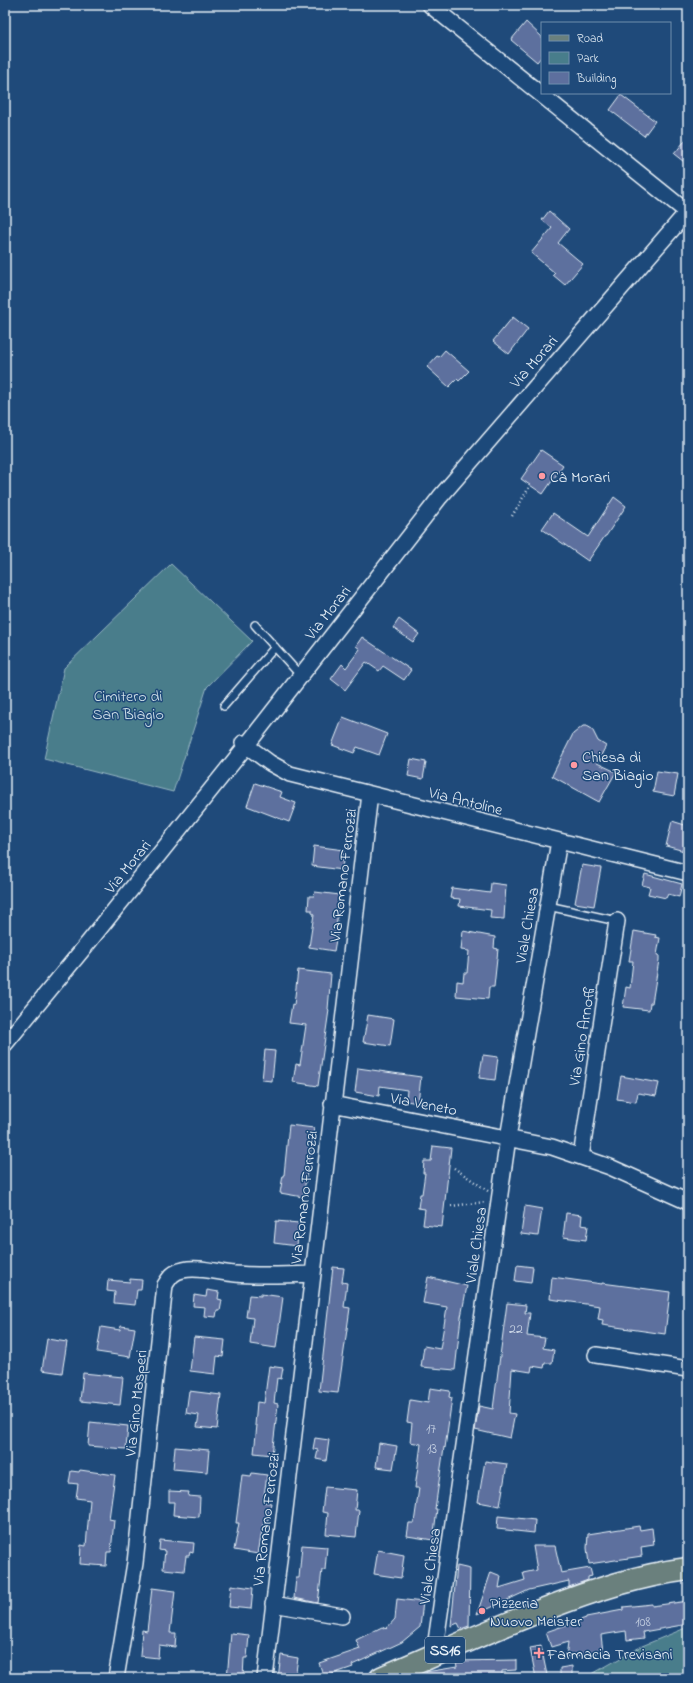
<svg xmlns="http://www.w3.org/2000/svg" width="693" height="1683" viewBox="0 0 693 1683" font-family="'Indie Flower',sans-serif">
<rect width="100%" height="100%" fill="#1f4a7a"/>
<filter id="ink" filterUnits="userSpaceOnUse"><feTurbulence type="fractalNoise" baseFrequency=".025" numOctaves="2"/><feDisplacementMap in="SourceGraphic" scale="8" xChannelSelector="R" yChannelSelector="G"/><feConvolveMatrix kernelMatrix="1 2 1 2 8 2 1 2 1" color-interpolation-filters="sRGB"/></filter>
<g filter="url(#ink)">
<!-- green -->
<path fill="#487d8b" stroke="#98b7c2" d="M171 564 252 641 207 687 173 792 44 759 64 668Z
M688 1627V1678H585L642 1646Z"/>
<!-- building -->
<path fill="#5d6f9e" stroke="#e8f1f8" d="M526 22 542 37V56L537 62 511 40Z
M621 95 655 121 644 136 610 110Z
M688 137V165L674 154Z
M549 211 569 229 558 243 583 264 565 285 553 275 555 273 531 253 552 228 542 220Z
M513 317 528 329 509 354 493 341Z
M445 350 469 371 459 381 457 379 449 387 427 367 437 356 439 357Z
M541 450 563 465 543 494 521 479Z
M614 497 626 506 606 536H605L588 561 542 529 553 513 588 537Z
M399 619 419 634 413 642 393 628Z
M362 637 411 670 404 680 383 666 379 671 366 662 345 690 331 679 342 664 346 668 360 649 356 646Z
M343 717 387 734 379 755 357 747 354 753 332 745Z
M583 726H587L592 729 598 741 606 746 597 763 616 772 599 802 552 776 573 734Z
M411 759 426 762 423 779 408 776Z
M657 771 678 774 674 796 653 792Z
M255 783 282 792 280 797 296 803 289 822 247 806Z
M672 821 688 826V852L666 846Z
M314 846 344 850 342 870 312 866Z
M582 865 601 868 594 906 575 903Z
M645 874 682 884 679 897 668 894 666 898 648 894 650 887 642 885Z
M491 883 506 885 504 919 490 918 491 910 459 906 460 899 450 898 452 888 490 893Z
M315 892 340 895 336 928H338L334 951 309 947 314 914 312 913V910H308L309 896H314Z
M463 931 495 937 494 948 498 949 494 987H489L488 999 456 996 457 981 463 982 464 973H467L469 951 461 950Z
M634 931 656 935 655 937 660 938 657 955H659V960L652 1003H650L649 1010 623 1007 626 987 630 988 633 961H629Z
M298 970 331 974 328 1009 329 1010 318 1086 293 1082 296 1064 300 1065 306 1025 289 1023 292 1004 294 1005Z
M368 1015 394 1019 390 1046 363 1042Z
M265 1050 275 1051 272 1081 262 1080Z
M483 1055 498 1057 495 1080 479 1078Z
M358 1068 421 1077 418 1103 406 1101 407 1090 380 1086 379 1096 355 1092Z
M621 1076 659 1083 656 1096 638 1093 636 1102 617 1099Z
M289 1125 314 1128 303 1197 280 1193 283 1175H284Z
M433 1146 451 1148 442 1227 423 1225 425 1209 418 1208 420 1194H422L425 1173H423L424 1161H431Z
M525 1206 542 1209 538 1236 521 1234Z
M566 1213 582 1215 581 1225 588 1226 586 1240 563 1237Z
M276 1221 299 1223 297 1246 274 1243Z
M517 1265 533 1267 531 1283 515 1281Z
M333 1267 344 1268 342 1282 347 1283 344 1307 350 1308 338 1393 319 1391Z
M428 1277 467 1286 461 1317 455 1370 421 1367 424 1346 440 1349 447 1307 423 1303Z
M552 1277 602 1284V1283L670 1292 665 1334 602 1325 603 1320 598 1319 600 1306 550 1299Z
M130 1279 142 1280 141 1290H137L135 1305 114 1303 115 1292 107 1291 108 1280 130 1282Z
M207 1290 219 1292 218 1299 222 1300 220 1311H217L216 1317 204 1316 205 1307 193 1306 194 1295 206 1297Z
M261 1294 283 1297 276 1348 250 1344 253 1318 246 1317 249 1295 261 1296Z
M507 1303 526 1305 525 1313H530L527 1336 545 1338 543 1348 554 1350 552 1363H545L544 1368 532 1366 531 1372 512 1369 509 1413 515 1414 510 1438 475 1430 479 1406 493 1409Z
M121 1326 135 1328 130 1357 97 1352 101 1327 120 1330Z
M194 1337 225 1340 223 1357 217 1356 215 1374 190 1371Z
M47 1339 67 1342 62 1373 42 1370Z
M269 1366 283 1368 281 1379 277 1378 274 1403 278 1404 272 1455 254 1453 257 1425H255L257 1402 264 1403Z
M83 1373 123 1377 120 1405 80 1401Z
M430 1388 450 1391 449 1397 452 1398 445 1448 444 1447 435 1509H437L433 1540 407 1536 409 1523H414L419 1488H415L421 1444 410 1442 412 1423 407 1422 410 1400 428 1403Z
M189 1391 221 1395 217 1429 197 1427 199 1415 186 1413Z
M90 1422 128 1426 126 1449 88 1446Z
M315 1438 329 1440 326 1461 316 1459 318 1450 313 1449Z
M379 1443 397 1446 393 1469 376 1467Z
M175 1447 209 1450 207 1472 173 1469Z
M485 1461 507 1464 500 1506 478 1502Z
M80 1470 115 1475 109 1519 114 1520 111 1552H107L106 1566 80 1564 81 1545 86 1546 90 1500 76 1498 78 1484 69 1483 71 1471 79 1472Z
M252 1473 267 1475 263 1502 271 1503 267 1524H263L258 1554 234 1550 239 1523H236L242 1475 251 1476Z
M325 1487 357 1490 355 1510H359L356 1537 326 1534 328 1513 322 1512Z
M169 1491 189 1492 188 1496 200 1497 199 1517 173 1515 174 1502H169Z
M498 1516 535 1520 534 1533 497 1529Z
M639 1526 640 1530 652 1528 654 1545 641 1547 642 1556 589 1564 587 1548 588 1534Z
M160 1540 194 1543 193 1553 190 1552 189 1556H186L184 1571 163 1569 165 1551 159 1550Z
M302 1545 327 1547 325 1570H322L318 1603 294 1598 296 1578H299Z
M533 1546H555L561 1573 590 1568 592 1576 588 1577V1580L569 1587V1581L529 1590 477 1614 491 1572 501 1576 499 1588 525 1580 523 1573 537 1570Z
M378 1550 404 1555 401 1578 374 1574Z
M457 1566 470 1569 469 1626 461 1629 458 1623 451 1626Z
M231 1585 253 1588 251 1609 229 1607Z
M152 1588 175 1591 170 1633H176L175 1647 159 1645 158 1658 140 1656 142 1630 147 1631Z
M397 1599 423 1602 420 1627 402 1642 352 1665 353 1667 324 1677 319 1663 360 1649 356 1640 382 1627 386 1629 395 1619Z
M688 1601V1624L643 1632 644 1638 627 1640 626 1631 601 1635 603 1652 566 1657 568 1642 551 1647 546 1632 586 1618V1617L623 1610V1607L652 1604V1606Z
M231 1633 249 1635 247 1658H244L243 1678H227Z
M541 1646 547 1675 536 1678 530 1648Z
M281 1655 298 1658 295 1678H278Z
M516 1660V1670L502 1671V1678H427L426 1672 457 1667 456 1661Z
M572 1666V1678H560V1668Z"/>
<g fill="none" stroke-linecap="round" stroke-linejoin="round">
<defs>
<path id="lane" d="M255 625 300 675
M224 706 275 647
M548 906 617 921"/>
<path id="street" d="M430 5 687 212
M243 743 270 763 290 774 688 873
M5 1044 88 943 246 746 440 497 688 211
M332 1104 552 1147 610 1167 688 1202
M581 1157 617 921
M596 1355 688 1369
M273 1604 342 1616
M434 1655 508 1138 559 841
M116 1678 135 1563 165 1285C170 1277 173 1272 183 1270 199 1266 218 1273 235 1274 260 1276 286 1275 312 1274
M265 1678 370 794"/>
<path id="primary" d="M381 1678C435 1655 490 1630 545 1609 592 1591 639 1575 688 1569"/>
</defs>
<!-- lane casing -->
<use href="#lane" stroke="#e8f1f8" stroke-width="10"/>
<!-- street casing -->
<use href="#street" stroke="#e8f1f8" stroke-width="18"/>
<!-- primary casing -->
<use href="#primary" stroke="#e8f1f8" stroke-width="25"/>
<!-- path -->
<path stroke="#e8f1f8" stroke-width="2.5" stroke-dasharray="1 3" stroke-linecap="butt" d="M512 516 530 486
M454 1168 488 1191
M451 1206 485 1202"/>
<!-- lane -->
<use href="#lane" stroke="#1f4a7a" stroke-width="7"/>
<!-- street -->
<use href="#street" stroke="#1f4a7a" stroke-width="15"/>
<!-- primary -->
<use href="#primary" stroke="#6a807d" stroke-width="22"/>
</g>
</g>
<!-- markers -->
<g fill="#ff9aa2" stroke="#1f4a7a" stroke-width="1.5">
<circle cx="542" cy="476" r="4"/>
<circle cx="574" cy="765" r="4"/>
<circle cx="482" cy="1611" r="4"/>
<path d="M537 1647h4v4h4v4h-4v4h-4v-4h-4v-4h4z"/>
</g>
<g text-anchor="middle" stroke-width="3" stroke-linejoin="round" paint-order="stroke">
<!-- number labels -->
<g font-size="14" fill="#c5d0e2">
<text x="516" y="1333">22</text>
<text x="431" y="1433">17</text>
<text x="432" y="1453">13</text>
<text x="643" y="1626">108</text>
</g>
<!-- shield labels -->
<rect fill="#1f4a7a" stroke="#acbfd2" stroke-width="1" x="425" y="1637" width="40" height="26" rx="3"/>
<g font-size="15" font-weight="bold" fill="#e8f1f8">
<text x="445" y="1655">SS16</text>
</g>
<!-- street labels -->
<g font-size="16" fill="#e8f1f8" stroke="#1f4a7a">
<text transform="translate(533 361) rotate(-49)" y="6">Via Morari</text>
<text transform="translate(327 612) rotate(-52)" y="6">Via Morari</text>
<text transform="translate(466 800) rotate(14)" y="6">Via Antoline</text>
<text transform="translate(127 866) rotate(-51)" y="6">Via Morari</text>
<text transform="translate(342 875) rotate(-83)" y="6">Via Romano Ferrozzi</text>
<text transform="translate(526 925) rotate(-80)" y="6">Viale Chiesa</text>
<text transform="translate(581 1036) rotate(-81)" y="6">Via Gino Arnoffi</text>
<text transform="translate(424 1103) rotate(11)" y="6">Via Veneto</text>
<text transform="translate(303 1197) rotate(-83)" y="6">Via Romano Ferrozzi</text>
<text transform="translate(475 1245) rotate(-82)" y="6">Viale Chiesa</text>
<text transform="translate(135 1403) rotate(-84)" y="6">Via Gino Masperi</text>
<text transform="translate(265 1519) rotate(-83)" y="6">Via Romano Ferrozzi</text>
<text transform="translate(429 1566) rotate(-82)" y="6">Viale Chiesa</text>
</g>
<!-- poi labels -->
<g font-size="16" fill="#e8f1f8" stroke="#1f4a7a" text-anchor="start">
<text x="550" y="482">Cà Morari</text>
<text x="582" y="762">Chiesa di<tspan x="582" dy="18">San Biagio</tspan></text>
<text x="490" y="1608">Pizzeria<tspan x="490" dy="18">Nuovo Meister</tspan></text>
<text x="547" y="1659">Farmacia Trevisani</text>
</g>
<!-- park labels -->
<g font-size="16" fill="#d0e0e8" stroke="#1f4a7a">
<text x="128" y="701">Cimitero di<tspan x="128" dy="18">San Biagio</tspan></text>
</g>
</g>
<!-- margin -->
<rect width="693" height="1683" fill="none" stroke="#1f4a7a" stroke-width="20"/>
<rect x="10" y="10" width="673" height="1663" fill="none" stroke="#e8f1f8" stroke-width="1.5" filter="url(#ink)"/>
<!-- legend -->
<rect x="541" y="22" width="130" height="72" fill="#1f4a7a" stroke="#6f8dac"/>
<rect x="549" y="35" width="20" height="6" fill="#6a807d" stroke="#6f8dac"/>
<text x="577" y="42" font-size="12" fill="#e8f1f8">Road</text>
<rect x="549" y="52" width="20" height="12" fill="#487d8b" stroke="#6f8dac"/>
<text x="577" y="62" font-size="12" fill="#e8f1f8">Park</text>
<rect x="549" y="72" width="20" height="12" fill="#5d6f9e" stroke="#6f8dac"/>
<text x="577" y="82" font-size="12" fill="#e8f1f8">Building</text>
</svg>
